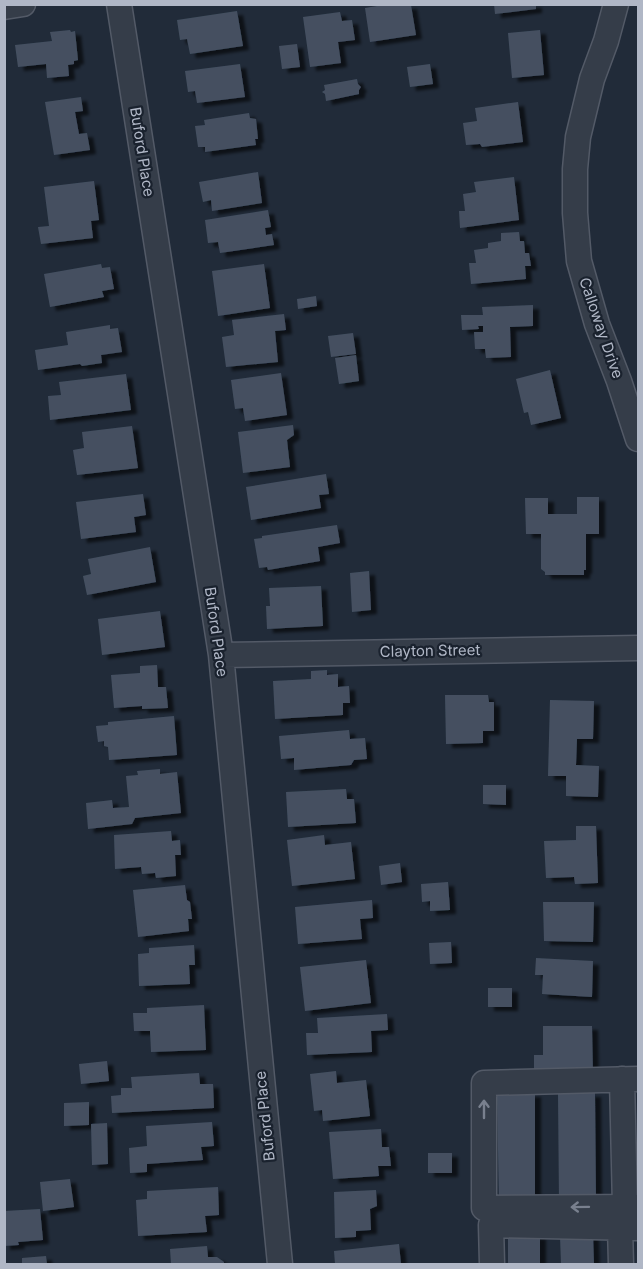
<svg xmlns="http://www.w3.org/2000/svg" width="643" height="1269" viewBox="0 0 643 1269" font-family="Inter,sans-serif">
<defs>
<filter id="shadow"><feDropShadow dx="6" dy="4" stdDeviation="1.5" flood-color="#0009"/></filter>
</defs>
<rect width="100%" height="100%" fill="#212b39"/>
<!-- building -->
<path fill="#445061" filter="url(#shadow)" d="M389 4H401L402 6 411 5 416 35 370 42 365 8Z
M494 4H536V9L495 14Z
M237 11 243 46 190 54 187 39 180 40 177 20Z
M340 12 342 21 352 20 355 40 338 42 341 63 310 67 303 17Z
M70 30 71 32 75 31 78 60 74 61V64L68 65 69 76 47 78 46 64 18 67 15 45 52 41 50 32Z
M540 30 544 75 512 78 508 33Z
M297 44 300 67 282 69 279 46Z
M240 64 245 97 197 103 195 91 188 92 185 71Z
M430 64 433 84 410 87 407 67Z
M357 79 358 84 361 87 359 90V94L326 101 325 94 322 92 325 90 324 85Z
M81 97 83 111 75 112 79 134 87 133 90 150 54 155 45 102Z
M518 102 523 142 482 147 480 144 466 145 463 123 477 121 475 108Z
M249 113 250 118 256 119 258 139H255L256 145 205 152V147H198L195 126 205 125 204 120Z
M258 172 262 203 212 211 211 200 203 202 199 182Z
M514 177 519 220 460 228 459 211H465L463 194 476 192 474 182Z
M94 181 99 220 91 221 93 238 41 244 38 227 49 226 44 187Z
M268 210 271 227 265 228 266 235 272 234 274 245 220 253 218 242 208 243 205 220Z
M519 232 520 241H524L525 253H529L531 266H525L526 279 471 284 469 263H476L474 250 488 248V243L501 241V233Z
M101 264 102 268 110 267 114 289 102 291 104 297 50 307 44 274Z
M264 264 270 308 218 316 212 271Z
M316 296 317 306 298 309 297 299Z
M533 305V326L510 327 511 357 486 358 485 349H475L474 332H483V326H478L479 329 462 330 461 315H483L482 307Z
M284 314 286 330 275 331 278 362 226 367 222 337 234 335 232 320Z
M110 325V329L118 328 122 352 101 355 102 363 82 366 80 364 38 370 35 350 68 345 66 332Z
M353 333 356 354 331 357 328 336Z
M356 355 359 381 339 384 335 358Z
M550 370 561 418 531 425 528 412 524 413 516 379Z
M281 373 287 415 245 421 243 408 235 409 231 380Z
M126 374 131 410 50 420 48 396 61 395 59 382Z
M293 425 294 435 287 440 290 467 243 473 238 432Z
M132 426 138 468 77 475 73 450 84 448 82 432Z
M326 474 329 494 319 495 321 508 251 520 246 487Z
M143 494 146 515 134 517 136 532 81 539 76 502Z
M577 497H599V534H586V570H584V575H545V572L541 569V534H526L525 498H548V514H577Z
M337 525 340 543 318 547 320 561 268 570 267 567 259 568 254 539 262 538V536Z
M150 547 156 582 87 595 83 576 91 574 88 559Z
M369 571 371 610 352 612 350 573Z
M321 586 323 626 267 629 266 606H270L269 588Z
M160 611 165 647 102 655 98 619Z
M157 665 158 687H166L168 708 142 709V706L114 708 111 675 140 673V666Z
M327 670V675L338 674V687L349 686 350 703H343V715L275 719 273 681 311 679V671Z
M445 695H488L489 702H494V731H483V743L446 744Z
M550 700 594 701 593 739H577L576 765 599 766 598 797 566 796V776H548Z
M174 716 177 755 109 760 108 747 104 746V741L98 742 96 726 108 725V722Z
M349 730 350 739 365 738 367 759 354 760 351 765 294 770V758L281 759 279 736Z
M160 769V774L177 772 181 813 135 818 132 824 88 829 86 803 112 800 113 808 129 807 126 776 138 775 137 771Z
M483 785H506V805L483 804Z
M346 789 347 799H354L356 823 288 827 286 792Z
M576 826H596L598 883 575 884 574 877 546 878 544 841 576 840Z
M171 831 172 841 180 840 181 855H175L176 876 156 878 155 873 142 874 141 867 115 869 114 835Z
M324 835 325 845 351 842 355 879 292 886 287 840Z
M400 863 402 882 381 885 379 866Z
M448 882 450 910 430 911V901L422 902 421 884Z
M185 885 187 900 190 902 192 919H188L189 931 138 937 133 890Z
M372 900 373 918 360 919 362 939 298 944 295 907Z
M543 902H594L593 942 544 941Z
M451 942 452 963 430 964 429 943Z
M194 945 195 965H189L190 984 139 986 138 954 149 953V948Z
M536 958 593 961 592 997 542 994 543 975H535Z
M366 960 371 1003 305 1011 300 967Z
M488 988H512V1007H488Z
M204 1005 206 1050 151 1052 150 1031H134L133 1013H147V1008Z
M387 1014 388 1030 371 1031 372 1052 307 1055 306 1033H318L317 1018Z
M543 1026H592L593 1075H534V1055H543Z
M107 1061 109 1081 81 1084 79 1064Z
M336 1071 337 1083 366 1080 370 1116 323 1121 322 1110 314 1111 310 1074Z
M199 1073 200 1084H213L214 1108 112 1113 111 1096 121 1095V1088H132L131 1077Z
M535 1093V1204H499L497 1094Z
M558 1093H595L596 1202 559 1203Z
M89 1102V1125L64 1126V1103Z
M212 1122 214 1146 201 1147 203 1160 147 1164V1172L130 1173 129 1148 147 1146 146 1126Z
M107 1123 108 1164 92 1165 91 1124Z
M381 1129 382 1147H389L391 1166H378L379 1176 333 1179 329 1132Z
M428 1153H452V1173H428Z
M70 1179 74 1207 43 1211 40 1182Z
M218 1187 219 1215 205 1216 207 1232 138 1236 136 1200 147 1199V1191Z
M376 1190 377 1206 370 1209 371 1230 356 1231V1237L335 1238 334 1192Z
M40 1209 43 1240 18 1242 19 1245 4 1246V1211Z
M593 1234 594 1264H561L560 1236Z
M508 1235H540V1264H508Z
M399 1244 401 1264H335L334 1251Z
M207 1246 208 1257H217L224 1262V1264H171L170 1249Z
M46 1256 47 1264H22V1258Z"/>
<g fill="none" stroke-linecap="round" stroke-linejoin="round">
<defs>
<path id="minor" d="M119 4 221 655 280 1264
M616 4 606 41 592 79 578 137 575 169V213L579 261 597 324 619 381 638 439
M4 7 23 4
M221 655 638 648
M622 1079 625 1207
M638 1079 484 1083V1208L638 1207
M620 1227 621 1264
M492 1264 491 1225 638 1228"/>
</defs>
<!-- minor casing -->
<use href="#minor" stroke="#535a67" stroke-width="27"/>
<!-- minor -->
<use href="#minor" stroke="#353d49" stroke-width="24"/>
</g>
<!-- one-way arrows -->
<defs><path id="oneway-shaft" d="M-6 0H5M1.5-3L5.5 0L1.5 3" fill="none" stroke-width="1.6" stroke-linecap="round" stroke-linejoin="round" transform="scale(1.5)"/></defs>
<g stroke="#79808e">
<use href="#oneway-shaft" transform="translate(484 1109) rotate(-90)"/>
<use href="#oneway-shaft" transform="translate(580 1207) rotate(179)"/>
</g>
<g text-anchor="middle" stroke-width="4.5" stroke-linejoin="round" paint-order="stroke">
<!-- street labels -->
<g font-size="15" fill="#b0b7c6" stroke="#1a222e">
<text transform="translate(142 152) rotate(81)" y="5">Buford Place</text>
<text transform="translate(601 328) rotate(71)" y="5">Calloway Drive</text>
<text transform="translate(216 632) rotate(82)" y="5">Buford Place</text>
<text transform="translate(430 651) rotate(-1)" y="5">Clayton Street</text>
<text transform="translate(265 1116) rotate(-96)" y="5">Buford Place</text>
</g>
</g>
<!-- border -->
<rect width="643" height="1269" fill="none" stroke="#b0b7c6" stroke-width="12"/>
</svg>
